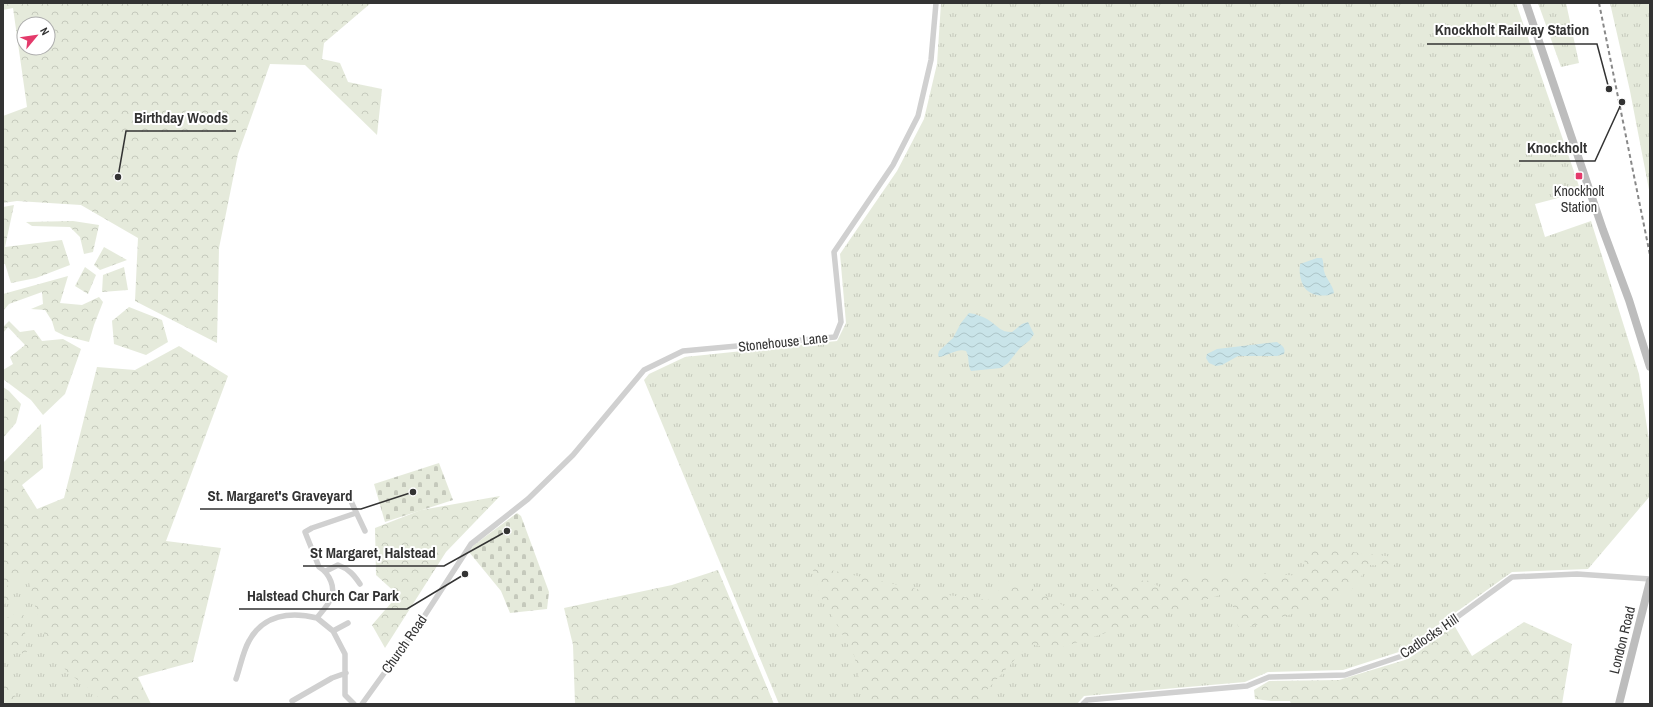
<svg xmlns="http://www.w3.org/2000/svg" width="1653" height="707" viewBox="0 0 1653 707" font-family="'Archivo Narrow',sans-serif">
<defs>
<pattern id="grass-tufts" width="24" height="20" patternUnits="userSpaceOnUse"><rect width="24" height="20" fill="#e5eadb"/><path d="M3 7l-1-3M5 7V3M7 7l1-3M15 17l-1-3M17 17v-4M19 17l1-3" fill="none" stroke="#c5c9bc"/></pattern>
<pattern id="forest-crowns" width="20" height="18" patternUnits="userSpaceOnUse"><rect width="20" height="18" fill="#e5eadb"/><path d="M2 6a3 3 0 1 1 6 0M12 15a3 3 0 1 1 6 0" fill="none" stroke="#c5c9bc"/></pattern>
<pattern id="cemetery-stones" width="16" height="16" patternUnits="userSpaceOnUse"><rect width="16" height="16" fill="#e5eadb"/><path d="M2 7V4a2 2 0 0 1 4 0v3zM10 15v-3a2 2 0 0 1 4 0v3z" fill="#c5c9bc"/></pattern>
<pattern id="water-waves" width="16" height="10" patternUnits="userSpaceOnUse"><rect width="16" height="10" fill="#c9e4e9"/><path d="M0 5q4-4 8 0t8 0" fill="none" stroke="#adc4c8"/></pattern>
</defs>
<rect width="100%" height="100%" fill="#fff"/>
<!-- grass -->
<path fill="url(#grass-tufts)" d="M941 3H1516L1581 192 1535 204 1545 237 1591 221 1639 374 1650 447V496L1588 569 1512 572 1402 651 1343 670 1268 672 1245 682 1084 696 1077 704H779L644 380 649 374 685 357 837 341 846 323 840 254 897 171 924 119 937 64Z
M1538 3H1566L1579 63 1561 67Z
M1610 3H1650V195L1630 91Z
M3 565 29 566 112 704H3Z"/>
<!-- forest -->
<path fill="url(#forest-crowns)" fill-rule="evenodd" d="M3 3H371L324 43 322 59 340 63 348 82 382 89 377 135 305 65 270 64 238 154 219 248 217 343 135 301 138 238 81 205 17 201 3 203V116L27 107 13 8 3 10ZM24 24H48V48H24Z
M14 205 5 247 62 240 70 265 36 278 11 283 5 264H3V207Z
M73 221 99 225 93 252 84 254 80 237 70 227 32 226 26 222Z
M104 247 127 260 100 270 94 265Z
M85 267 96 275 88 294 75 286Z
M124 267 128 290 102 292 103 275Z
M68 276 60 303 82 305 99 297 103 302 94 325 89 342 65 336 55 331 52 321 45 310 31 309 43 304 42 292 9 304 3 311V294Z
M129 307 162 320 168 342 146 355 114 344 112 321Z
M9 321 20 332 34 330 42 341 63 339 81 349 65 394 43 415 31 400 3 379V370L13 364 10 357 25 345 8 327 3 333V327Z
M179 346 228 376 166 541 221 548 193 662 138 677 151 704H105L90 689 67 672 50 647 39 622 27 574 7 586 11 600 3 605V463L41 424 43 468 22 485 37 509 64 498 97 367 135 370Z
M3 387 9 391 21 404 16 423 3 438Z
M500 496 446 552 385 648 372 625 398 595 376 575 375 528 421 510Z
M1305 546 1401 558 1393 566 1369 565 1350 592 1329 604 1318 598 1305 610 1239 630 1229 592 1057 649 1029 644 974 704H865L854 655 820 595 812 566 939 594 988 600 1013 578 1064 606 1088 591 1146 580 1162 588 1190 573H1250L1304 576Z
M718 570 774 704H575L573 645 564 608 672 585Z
M23 609 27 654 7 651 3 647V620Z
M1524 622 1572 644 1562 704H1291L1290 701H1271L1255 699 1254 690 1269 681 1339 680 1408 659 1454 625 1472 656Z
M3 680 16 689 14 704H3Z"/>
<!-- cemetery -->
<path fill="url(#cemetery-stones)" d="M439 463 453 500 385 522 374 484Z
M517 513 521 516 549 592 547 609 510 613 501 591 469 552 474 545Z"/>
<!-- water -->
<path fill="url(#water-waves)" d="M1317 258H1322C1324 263 1323 266 1324 271 1326 279 1333 285 1334 293 1325 298 1308 296 1303 285 1300 279 1299 271 1300 264Z
M969 313C976 314 985 317 990 321 999 327 1000 332 1012 332L1022 324 1028 322 1034 334 1030 340 1020 348 1008 363 1001 368 971 371C967 364 970 358 966 351 957 348 948 356 939 357L938 355 939 351 953 338 961 323Z
M1277 342C1282 346 1286 347 1284 354L1277 356H1238L1222 365 1216 366 1209 363 1206 358 1207 354 1217 349Z"/>
<g fill="none" stroke-linecap="round" stroke-linejoin="round">
<!-- street -->
<path stroke="#d0d0d0" stroke-width="5.5" d="M349 497 365 531
M326 571 338 565C349 569 354 575 360 584
M333 631 348 623
M236 679C240 668 243 651 249 641 263 615 290 611 317 618
M292 701 332 678 346 673
M354 704 345 695V654L333 631 317 618C321 612 327 607 330 600 337 588 329 573 319 567L305 532 312 528 356 513
M362 704 416 629 471 544 528 499 573 455 644 370 683 351 835 337 841 322 834 252 893 165 918 116 931 60 936 3
M1083 704 1087 700 1247 686 1269 677 1345 675 1405 655 1512 577 1577 574 1650 579"/>
<!-- secondary -->
<path stroke="#bdbdbd" stroke-width="8" d="M1526 3 1603 230 1629 300 1650 367
M1619 704 1650 581"/>
<!-- rail -->
<path stroke="#888" stroke-width="2" stroke-dasharray="4 3" stroke-linecap="butt" d="M1599 3 1650 255"/>
</g>
<!-- markers -->
<rect fill="#e43a6b" stroke="#fff" stroke-width="1.5" x="1575" y="172" width="8" height="8" rx="2"/>
<g text-anchor="middle" stroke-width="4" stroke-linejoin="round" paint-order="stroke">
<!-- poi labels -->
<g font-size="14" fill="#333" stroke="#fff">
<text x="1579" y="196">Knockholt<tspan x="1579" dy="16">Station</tspan></text>
</g>
<!-- street labels -->
<g font-size="14" fill="#333" stroke="#fff">
<text transform="translate(783 342) rotate(-6)" y="5">Stonehouse Lane</text>
<text transform="translate(1429 636) rotate(-34)" y="5">Cadlocks Hill</text>
<text transform="translate(1622 640) rotate(-76)" y="5">London Road</text>
<text transform="translate(404 644) rotate(-55)" y="5">Church Road</text>
</g>
</g>
<!-- callouts -->
<path fill="none" stroke="#333" stroke-width="1.5" d="M1609 89L1597 44H1427M118 177L126 131H236M1622 102L1595 161H1519M413 492L361 509H200M507 531L444 566H303M465 574L407 609H239"/>
<g fill="#333" stroke="#fff" stroke-width="1.5">
<circle cx="1609" cy="89" r="4"/>
<circle cx="118" cy="177" r="4"/>
<circle cx="1622" cy="102" r="4"/>
<circle cx="413" cy="492" r="4"/>
<circle cx="507" cy="531" r="4"/>
<circle cx="465" cy="574" r="4"/>
</g>
<g font-size="15" text-anchor="middle" font-weight="bold" fill="#333" stroke="#fff" stroke-width="4" stroke-linejoin="round" paint-order="stroke">
<text x="1512" y="35">Knockholt Railway Station</text>
<text x="181" y="123">Birthday Woods</text>
<text x="1557" y="153">Knockholt</text>
<text x="280" y="501">St. Margaret's Graveyard</text>
<text x="373" y="558">St Margaret, Halstead</text>
<text x="323" y="601">Halstead Church Car Park</text>
</g>
<!-- border -->
<rect width="1653" height="707" fill="none" stroke="#333333" stroke-width="8"/>
<!-- north arrow -->
<g transform="translate(36 36) rotate(61)"><circle r="19" fill="#ffffff" stroke="#adadad"/>
<path d="M0-3L7 15L0 10L-7 15Z" fill="#e43a6b"/>
<text y="-6" font-size="11" font-weight="bold" text-anchor="middle" fill="#333333">N</text>
</g>
</svg>
